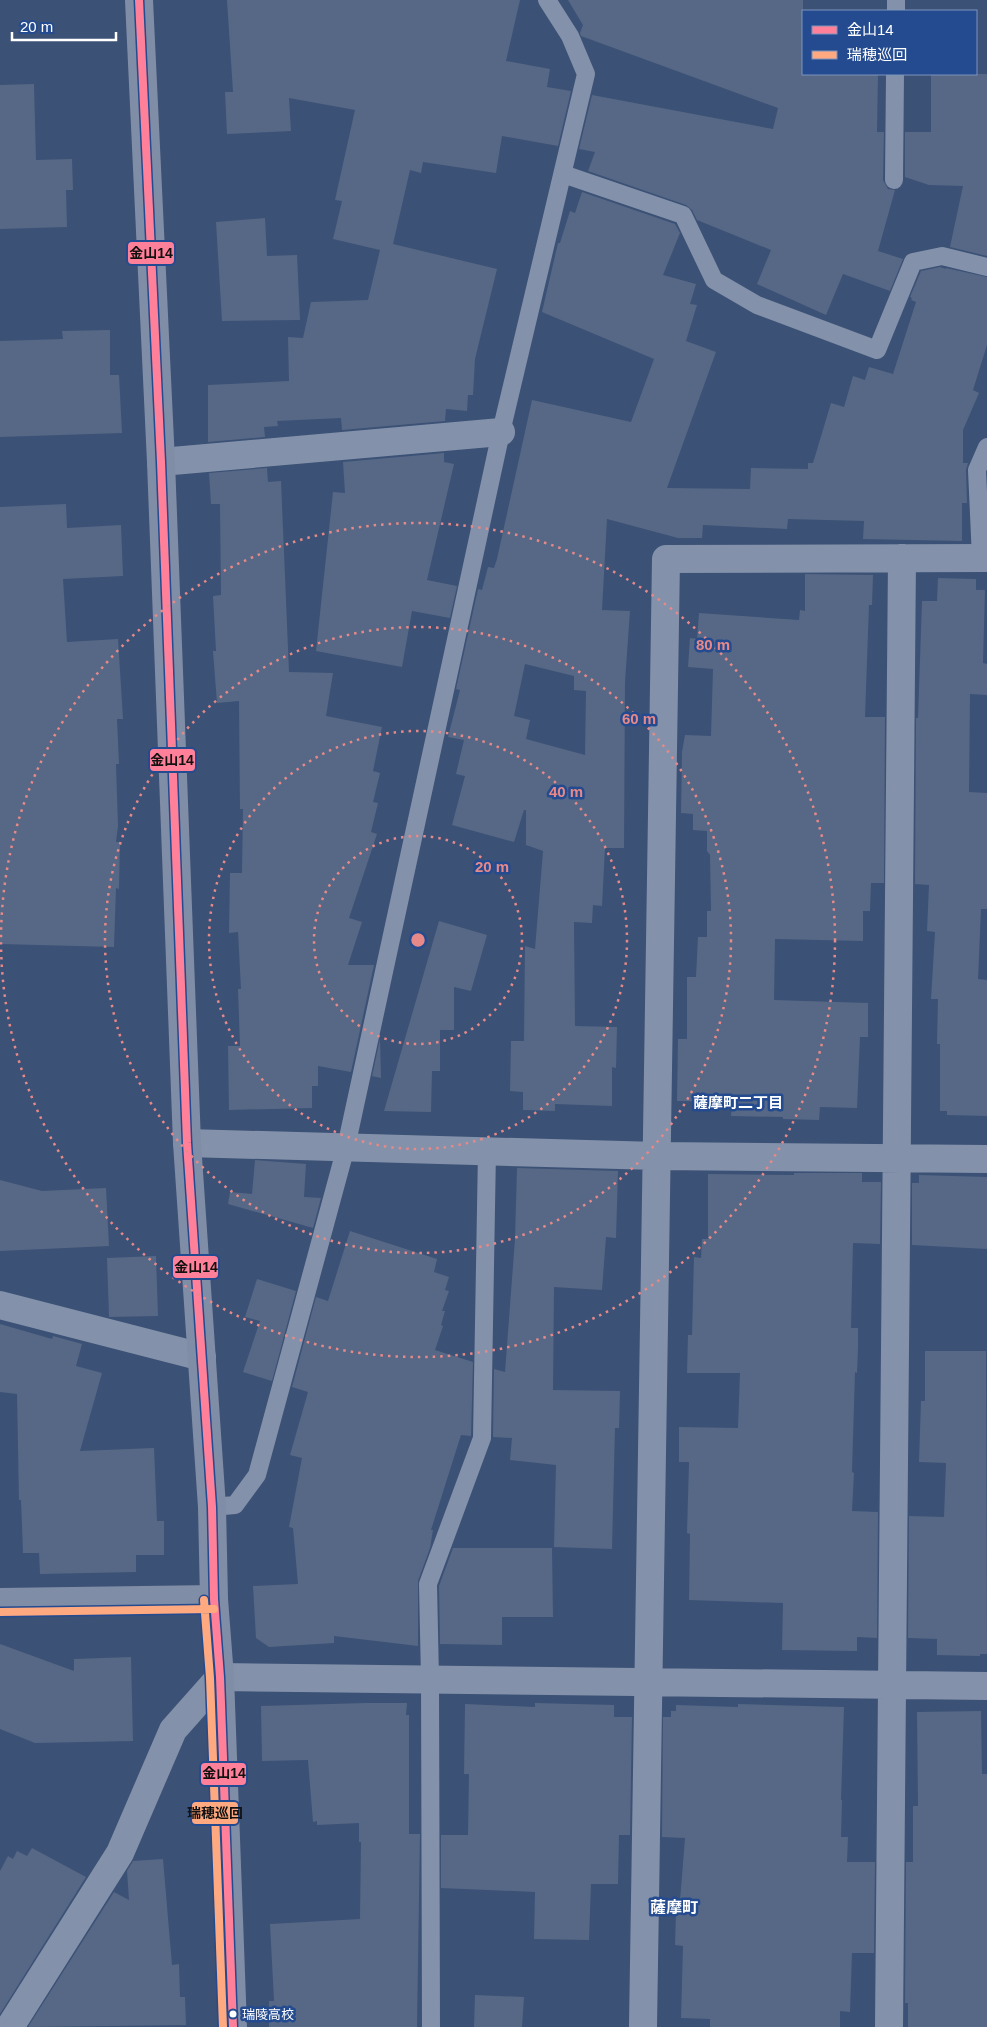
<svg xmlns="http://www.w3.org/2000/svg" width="987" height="2027" viewBox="0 0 987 2027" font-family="Helvetica,'Noto Sans JP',sans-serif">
<rect width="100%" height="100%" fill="#3c5176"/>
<!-- building -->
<path fill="#566885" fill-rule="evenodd" d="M227 0H520L506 61 550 69 547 87 571 91 558 146 502 136 496 173 423 162 421 173 410 170 393 244 497 269 475 359 473 395H468L467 411 446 409 445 421 342 430 341 418 277 421 278 426 264 427 265 437 208 442V385L289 381 288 337 303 338 311 302 368 300 380 250 333 239 342 201 335 200 355 110 289 98 291 131 227 134 225 92H233Z
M568 0H803V74H878L877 132H884L883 180 888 189 895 190 878 251 903 259 890 291 843 274 826 315 757 284 771 250 697 220 692 210 686 205 588 171 595 152 579 149 592 95 773 129 778 108 581 36 580 33 583 25Z
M931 74H987V256L950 247 963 186 929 185 905 177V132H931Z
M34 84 36 160 72 159 73 190H66L67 227 0 229V85Z
M582 192 675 224 680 233 663 275 696 284 690 304 697 305 686 341 716 352 667 488 750 489 751 468 808 469V463H813L831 403 844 407 853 376 865 380 869 367 893 374 916 302 911 300 912 298 910 297 921 271 940 267 946 269V268L987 277V345L973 390 979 393 963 430V463H968L966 470 967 503H962V541L863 539 864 521 788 519 787 529 703 525 702 538H678L607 519 602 610 630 611 625 682 624 848H605L602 906 593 905 592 923 574 922 575 1026 617 1027 616 1068 612 1067V1106L555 1104V1111L523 1110V1092L510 1091 511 1041H524L525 946 535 949 543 851 526 845V810H524L514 842 452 825 465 776 456 774 464 740 448 737 460 690 456 689 478 589 482 590 488 567 494 568 497 559 532 400 631 422 654 359 542 312 558 243H560L570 211 575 213ZM525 664 574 676V690L586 691 585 755 526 739 530 720 514 716Z
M265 218 267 256 297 255 300 320 222 321 216 222Z
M110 330V375H119L122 433 0 437V341L63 339 62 331Z
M444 453V462L454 464 427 580 457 586 450 618 412 611 402 667 316 651 333 492 345 493 343 462Z
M267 468 268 482 281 481 289 672 333 673 326 716 382 727 373 771 380 773 373 802 378 803 371 832 377 834 349 918 362 922 348 965H374L351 1072 318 1066V1086H312V1108L229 1110 228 1046H240L238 989H241L238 932 229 933 230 873H242L243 809H240L239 701 217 703 213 651H216L213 596 221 595 220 504H211L209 473Z
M66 504 67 528 121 525 123 576 63 579 67 642 118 639 123 719H117L119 764H116L118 826 116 842H120L119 889 116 888 114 947 0 944V507Z
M805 574 873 575 872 605H869L865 717H885L884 883H871L870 911H863V941L775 939 774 1000 868 1003V1037H860L857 1108 820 1107 819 1120 783 1119V1117L731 1116 732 1102 677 1101 678 1039H687V977H696L698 937H707V911H711L710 855 707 851V831L693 830V814L681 813 682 752 685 735 711 736 713 669 688 667 690 638 697 639 699 613 799 620 800 610 805 611Z
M938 578 976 579V590H985L983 663 987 664V695L970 694 969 792 987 793V909H981L978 979 987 980V1116L947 1115V1111H940V1044H937L938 999H931L935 932 927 931 929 885 915 884 916 718H918L922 601H937Z
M439 921 487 935 471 991 454 987V1030H440V1071H432L431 1112 384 1111Z
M380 1039 381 1078 372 1076Z
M255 1160 306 1164 304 1197 321 1198 313 1228 228 1204 230 1192 252 1194Z
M517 1168 618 1171 616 1238 606 1237 602 1290 554 1287 553 1390 620 1391 619 1428H615L612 1549 554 1547 556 1465 510 1460 512 1438 493 1437 494 1369 505 1372 515 1239Z
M794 1173H862V1182H881L880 1244 853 1243 851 1328H858V1349L857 1373 855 1372 852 1472 854 1473 852 1511 878 1512 877 1638 857 1637V1651L782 1650 783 1603 689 1600 690 1534 687 1533 689 1462H679V1427L738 1428 740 1373H687L688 1335H692L694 1257 701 1258 702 1239H708V1174L794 1175Z
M919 1175 987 1177V1249L912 1245V1183H919Z
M0 1180 42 1191 106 1188 109 1246 0 1251Z
M350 1231 437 1259 434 1272 449 1277 445 1290 449 1291 442 1311H445L441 1325 443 1326 435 1350 473 1362 471 1436 461 1435 431 1530H433L430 1548 418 1581V1646L334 1636V1643L269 1647 256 1638 253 1586 298 1584 293 1528 289 1527 302 1458 290 1455 308 1392 292 1387 316 1297 328 1301Z
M156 1256 158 1316 109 1317 107 1258Z
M257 1279 296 1291 272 1381 243 1372 260 1321 245 1317Z
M0 1324 52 1339 53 1336 82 1344 76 1366 102 1373 80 1451 154 1448 157 1521H164V1555H136V1572L40 1574 39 1553H23L21 1500H19L17 1394 0 1392Z
M925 1351H986L987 1654H980V1656L937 1655V1639L908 1638 909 1516 944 1517 946 1463 919 1462 921 1401H925Z
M453 1548H552L553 1617H502V1645L440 1644 439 1586Z
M0 1644 74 1671V1659L131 1657 133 1741 35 1743 0 1729Z
M366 1703H407L406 1715H409V1834H420L417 2027H269V2001H274L270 1924 360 1919 361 1842H359V1823L317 1825V1821L313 1822 308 1760 262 1761 261 1706Z
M535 1703 614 1705V1717H632L630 1835H619L618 1884H591L589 1940 534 1939 535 1892 441 1888V1835H468L469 1774H464L465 1704 535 1707Z
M738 1704 844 1707 841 1800H842L841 1837H848L847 1862H875L874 1953H852L850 2012 840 2011V2027H710V2019L681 2018 683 1946 675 1945 676 1912 679 1913 685 1838 662 1837 663 1717H671V1711H676V1705L738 1707Z
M981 1711 982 1774H987V2027H908V2003H905L906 1862H913V1806H918L917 1712Z
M32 1848 86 1877 0 2014V1871L8 1856 13 1859 17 1851 27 1856Z
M163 1859 172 1965 179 1964 180 1997H185L186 2025 28 2027 114 1892 129 1900 127 1871 133 1861Z
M475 1995 524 1997 522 2027H474Z"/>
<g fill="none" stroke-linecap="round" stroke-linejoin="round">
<!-- lane -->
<path stroke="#8392aa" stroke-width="18" d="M896 11V0
M563 174 683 215 714 280 757 305 877 350 913 262 942 256 987 267
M894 180 895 74
M981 558 977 470 987 447
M212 1507 235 1505 257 1475 346 1147 501 432 586 74 570 36 547 0
M431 2027 430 1679 428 1584 482 1438 487 1151"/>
<!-- street -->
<path stroke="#8392aa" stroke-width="28" d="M161 462 501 432
M187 1143 657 1156 987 1159
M0 1305 202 1357
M10 2027 120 1853 173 1730 220 1677 987 1686
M643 2027 666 559 987 558
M889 2027 902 558"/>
<!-- secondary -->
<path stroke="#808da6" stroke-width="28" d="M139 0 161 462 187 1143 212 1507 214 1599 220 1677 233 2027
M0 1602 214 1599"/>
<defs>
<path id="bus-1" d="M139 0 161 462 187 1143 212 1507 214 1599 220 1677 233 2027"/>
<path id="bus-2" d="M204 1600 210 1678 223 2027
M0 1612 214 1609"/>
</defs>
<!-- bus-1 casing -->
<use href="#bus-1" stroke="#244b8f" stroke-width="11"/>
<!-- bus-2 casing -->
<use href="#bus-2" stroke="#244b8f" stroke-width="11"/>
<!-- bus-1 -->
<use href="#bus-1" stroke="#ff8098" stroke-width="8"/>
<!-- bus-2 -->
<use href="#bus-2" stroke="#ffa980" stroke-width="8"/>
</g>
<!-- distance rings -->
<g fill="none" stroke="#e88989" stroke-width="2.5" stroke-dasharray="2.5 5">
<circle cx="418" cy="940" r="104"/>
<circle cx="418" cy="940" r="209"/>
<circle cx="418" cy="940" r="313"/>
<circle cx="418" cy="940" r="417"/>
</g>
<!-- markers -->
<circle fill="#fff" stroke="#244b8f" stroke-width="2" cx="233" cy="2014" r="4.5"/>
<g text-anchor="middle" stroke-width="5" stroke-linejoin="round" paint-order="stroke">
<!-- bus labels -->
<g font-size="13" fill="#fff" stroke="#244b8f" text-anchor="start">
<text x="242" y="2019">瑞陵高校</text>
</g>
<!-- neighbourhood labels -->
<g font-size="15" font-weight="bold" fill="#fff" stroke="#244b8f">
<text x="738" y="1108">薩摩町二丁目</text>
</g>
<!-- quarter labels -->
<g font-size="16" font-weight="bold" fill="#fff" stroke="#244b8f">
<text x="674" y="1913">薩摩町</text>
</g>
</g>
<circle cx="418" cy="940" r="8" fill="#e88989" stroke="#244b8f" stroke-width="2.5"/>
<g font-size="15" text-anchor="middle" font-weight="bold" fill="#e88989" stroke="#244b8f" stroke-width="5" stroke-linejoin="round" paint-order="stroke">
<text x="713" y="650">80 m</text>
<text x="639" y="724">60 m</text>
<text x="566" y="797">40 m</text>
<text x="492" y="872">20 m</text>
</g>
<g stroke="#244b8f" stroke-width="2">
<rect x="127" y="241" width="48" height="24" rx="5" fill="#ff8098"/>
<rect x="149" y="748" width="47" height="24" rx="5" fill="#ff8098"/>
<rect x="172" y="1255" width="47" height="24" rx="5" fill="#ff8098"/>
<rect x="200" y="1762" width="47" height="24" rx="5" fill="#ff8098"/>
<rect x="191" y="1801" width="48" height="24" rx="5" fill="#ffa980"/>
</g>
<g font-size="14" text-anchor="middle" font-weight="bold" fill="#111">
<text x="151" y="258">金山14</text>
<text x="172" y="765">金山14</text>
<text x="196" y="1272">金山14</text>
<text x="224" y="1778">金山14</text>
<text x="215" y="1818">瑞穂巡回</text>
</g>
<!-- legend -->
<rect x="802" y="10" width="175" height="65" fill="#244b8f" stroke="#7c93bc"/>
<rect x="812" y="26" width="25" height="8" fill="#ff8098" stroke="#7c93bc"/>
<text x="847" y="35" font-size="15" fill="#ffffff">金山14</text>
<rect x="812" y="51" width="25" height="8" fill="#ffa980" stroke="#7c93bc"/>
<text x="847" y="60" font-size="15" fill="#ffffff">瑞穂巡回</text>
<!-- scale -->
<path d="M12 32v8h104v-8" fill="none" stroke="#ffffff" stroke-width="2.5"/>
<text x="20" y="32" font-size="15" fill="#ffffff" stroke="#244b8f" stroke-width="4" paint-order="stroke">20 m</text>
</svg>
